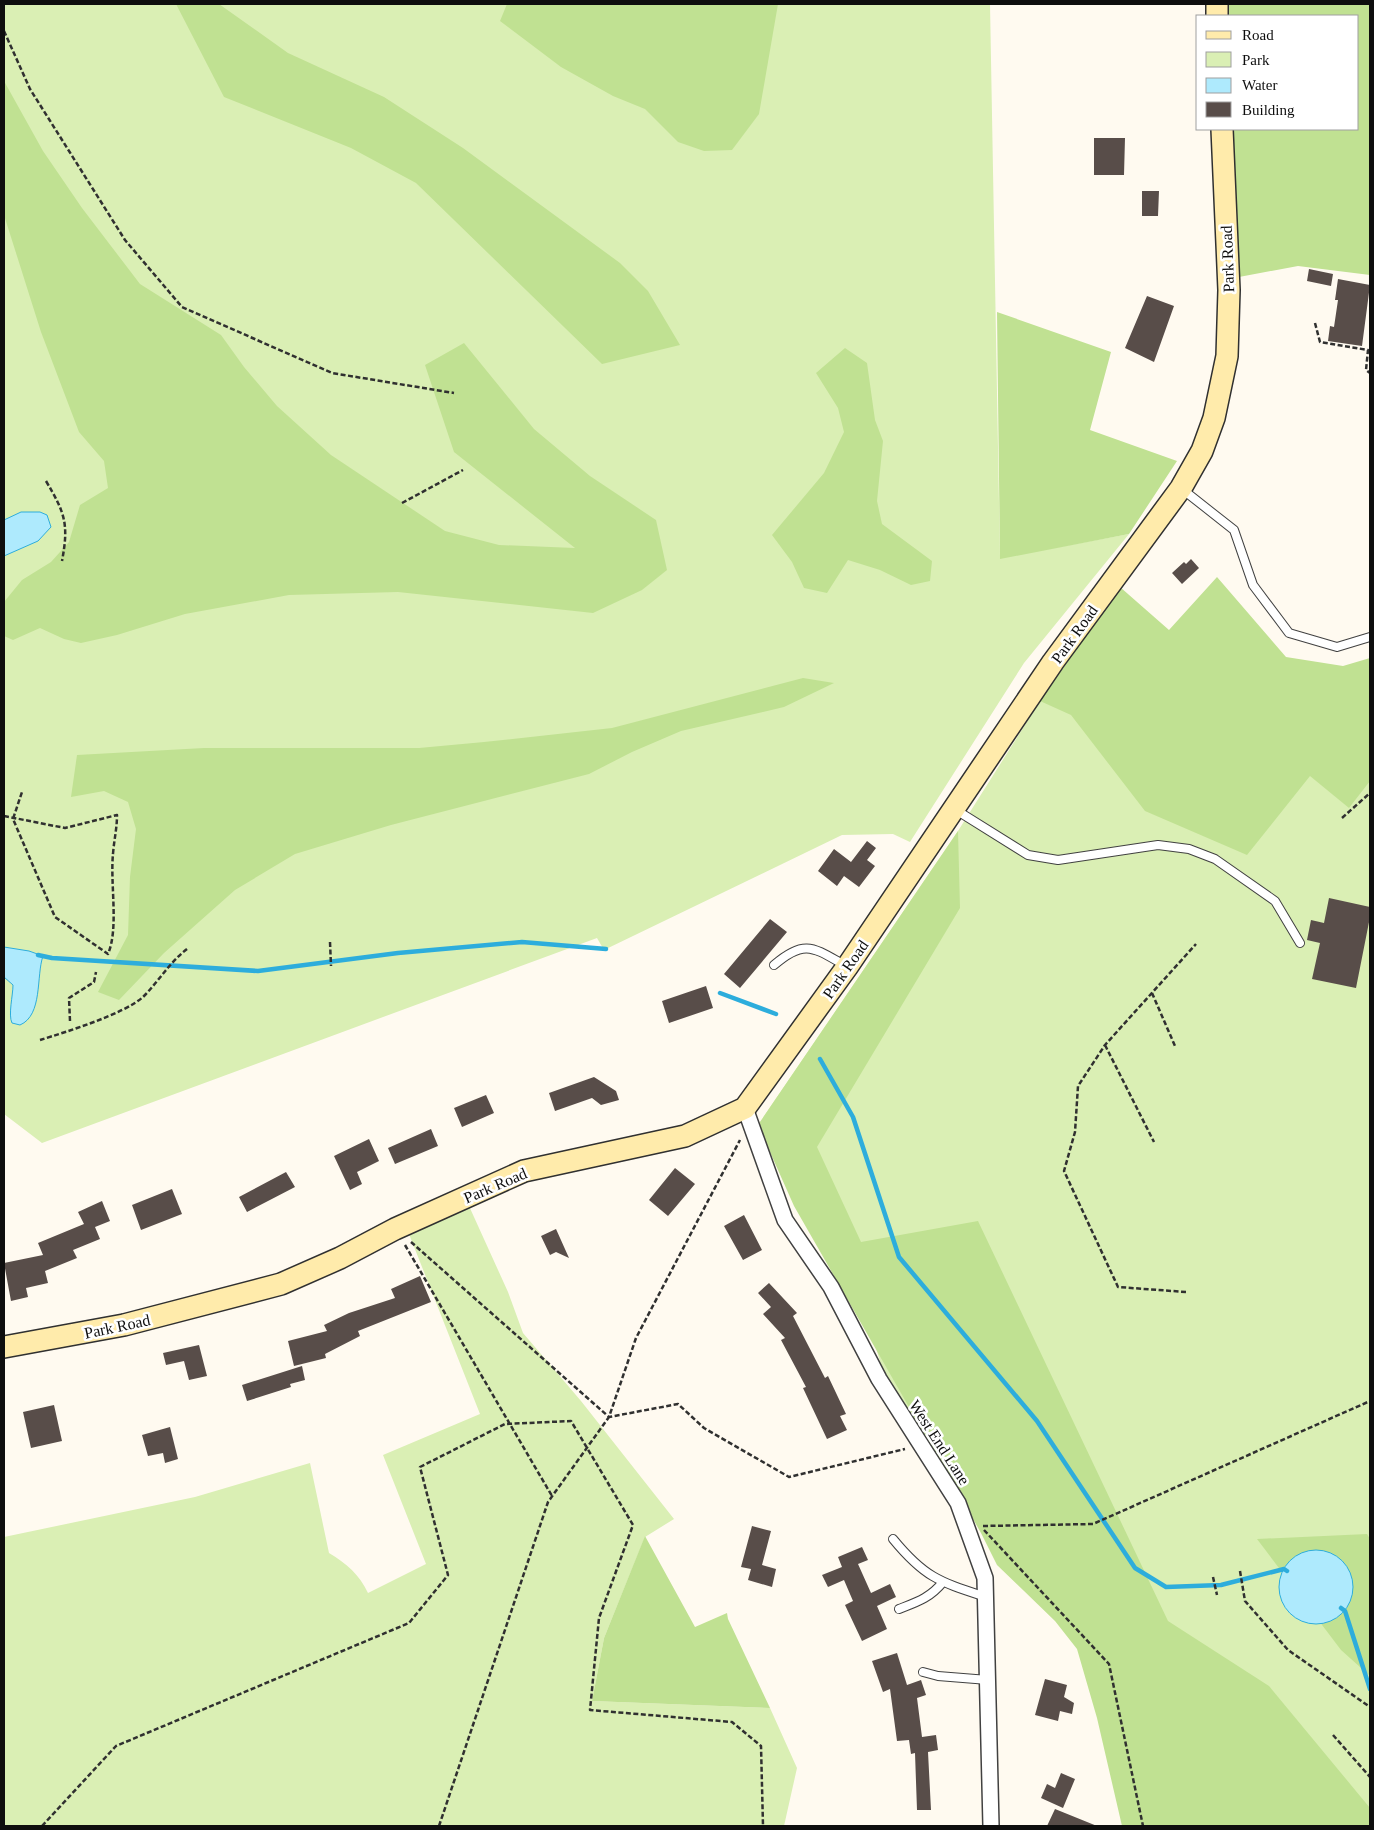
<svg xmlns="http://www.w3.org/2000/svg" width="1374" height="1830" viewBox="0 0 1374 1830" font-family="Georgia,serif">
<rect width="100%" height="100%" fill="#fffaf0"/>
<!-- green -->
<path fill="#daefb4" d="M4 4H990L1000 558 1129 534 1024 663 910 842 893 834 842 835 604 950 597 938 42 1143 4 1114Z
M1065 666 1370 706V1826L1158 1655 926 1455 885 1379 854 1271 758 1125 958 831 1040 701Z
M469 1206 508 1292 523 1333 581 1401 674 1519 645 1537 604 1638 592 1701 770 1708 797 1768 784 1826H4V1537L195 1497 310 1463 329 1553C347 1564 359 1574 368 1593L426 1564 383 1455 480 1414 409 1234Z"/>
<!-- forest -->
<path fill="#c0e192" d="M176 4H219L288 53 384 97 463 148 620 263 648 291 680 345 602 364 416 183 351 148 224 97Z
M507 4H778L759 114 732 150 704 151 678 142 645 109 613 96 561 67 500 21Z
M1227 4H1370V275L1298 266 1239 277 1232 129H1358V16H1227Z
M4 81 43 151 82 208 140 284 221 335 244 367 277 406 331 455 445 531 499 545 575 548 454 452 425 365 464 343 534 429 590 476 656 520 667 570 642 590 593 613 398 592 289 595 185 614 117 635 81 643 64 639 40 628 13 640 4 636V602L22 580 51 562 69 542 80 505 108 488 104 461 79 432 41 332 4 215Z
M997 312 1111 352 1090 430 1177 461 1129 534 1000 559Z
M845 348 867 363 875 420 883 441 877 501 882 524 932 561 930 581 911 585 880 570 848 560 827 593 804 588 792 562 772 535 824 473 844 432 838 408 816 373Z
M1217 577 1286 657 1343 666 1370 658V781L1349 808 1310 776 1247 855 1145 811 1071 715 1040 701 1120 587 1169 630Z
M803 678 834 683 784 707 681 731 632 752 589 774 391 825 295 854 235 890 164 953 119 1000 98 992 128 935 130 877 136 829 128 802 104 791 71 797 77 755 204 748H419L484 742 612 728Z
M958 831 960 908 817 1147 861 1242 978 1221 1168 1621 1269 1686 1370 1808V1826H1122L1097 1718 1077 1649 1055 1621 997 1565 981 1533 794 1206 758 1125Z
M1367 1534 1370 1539V1676L1341 1650 1257 1539Z
M645 1536 695 1627 727 1613 728 1619 770 1708 592 1701 604 1638Z"/>
<!-- water -->
<path fill="#aeeafd" stroke="#2daddc" d="M21 512H40L47 515 51 527 38 541 4 556V520Z
M4 947 29 951 43 956C36 976 43 1015 20 1025L12 1023C8 1015 13 995 13 985L4 977Z
M1279 1587a37 37 0 1 1 74 0a37 37 0 1 1-74 0Z"/>
<g fill="none" stroke-linecap="round" stroke-linejoin="round">
<!-- stream -->
<path stroke="#2daddc" stroke-width="4.5" d="M38 955 52 958 258 971 398 953 522 942 606 949
M720 993 776 1014
M820 1059 853 1117 899 1257 1037 1421 1135 1568 1166 1587 1221 1585 1284 1569 1287 1571
M1341 1608 1345 1611 1370 1689"/>
</g>
<!-- building -->
<path fill="#584d49" d="M1094 138H1125L1124 175H1094Z
M1142 191H1159L1158 216H1142Z
M1309 269 1333 274 1331 286 1307 281Z
M1338 279 1370 285 1362 346 1328 341 1330 326 1334 327 1338 300H1335Z
M1147 296 1174 306 1154 362 1125 348Z
M1191 559 1199 568 1182 584 1172 573 1184 562 1186 564Z
M867 841 876 848 867 860 875 866 859 887 844 876 837 886 818 871 834 849 851 862Z
M1329 898 1370 907V917L1356 988 1312 979 1320 943 1307 940 1311 920 1324 923Z
M770 919 787 932 740 988 724 974Z
M706 986 713 1008 669 1023 662 1001Z
M594 1077 616 1091 619 1100 601 1105 592 1098 555 1111 549 1093Z
M486 1095 494 1113 462 1127 454 1108Z
M431 1129 438 1146 395 1164 388 1148Z
M369 1139 379 1161 357 1172 362 1184 350 1190 334 1156Z
M675 1168 695 1184 668 1216 649 1200Z
M286 1172 295 1187 247 1212 239 1197Z
M172 1189 182 1214 141 1230 132 1205Z
M102 1201 110 1221 95 1227 100 1239 73 1250 77 1258 45 1271 48 1283 26 1288 28 1297 11 1301 4 1263 43 1255 38 1243 84 1224 78 1212Z
M744 1215 762 1250 743 1260 724 1226Z
M556 1229 569 1258 556 1252 550 1255 541 1236Z
M420 1276 431 1302 358 1331 360 1336 325 1354 326 1358 294 1366 288 1341 327 1331 324 1325 349 1313 395 1298 391 1289Z
M769 1283 797 1313 793 1316 825 1378 828 1376 846 1414 840 1416 847 1430 827 1439 803 1388 806 1387 781 1340 785 1338 763 1314 771 1307 758 1293Z
M199 1345 207 1376 189 1380 184 1361 166 1365 163 1353Z
M302 1366 305 1380 290 1384 291 1387 247 1401 242 1385Z
M54 1405 62 1441 31 1448 23 1412Z
M170 1427 178 1459 165 1463 163 1453 148 1456 142 1435Z
M752 1526 771 1531 762 1565 776 1569 772 1587 748 1580 751 1569 741 1567Z
M862 1547 868 1560 858 1564 871 1593 890 1584 896 1597 877 1606 887 1629 862 1641 845 1605 853 1601 844 1580 828 1587 822 1575 842 1567 838 1557Z
M897 1653 907 1685 921 1680 926 1695 917 1698 922 1737 936 1735 938 1750 928 1752 931 1810H917L915 1753 911 1754 909 1740 897 1741 890 1689 883 1692 872 1661Z
M1045 1679 1067 1685 1064 1697 1074 1703 1072 1714 1060 1711 1058 1721 1035 1715Z
M1061 1773 1075 1779 1063 1808 1041 1798 1047 1784 1055 1788Z
M1055 1809 1097 1826H1047Z"/>
<g fill="none" stroke-linecap="round" stroke-linejoin="round">
<defs>
<path id="lane" d="M1182 489 1234 530 1253 585 1289 633 1337 647 1370 637
M956 810 1028 855 1058 860 1158 845 1189 849 1215 859 1275 901 1300 943
M774 965C805 938 814 948 846 966
M893 1539C925 1578 940 1582 986 1597
M899 1609C917 1602 930 1598 943 1582
M923 1672 938 1676 988 1680"/>
<path id="street" d="M745 1108 785 1220 831 1287 879 1379 958 1503 985 1578 991 1826"/>
<path id="secondary" d="M1217 4V16
M4 1347 124 1325 281 1284 340 1258 395 1229 524 1171 685 1136 745 1108 847 967 1053 662 1181 488 1202 451 1214 418 1227 356 1229 290 1222 129"/>
</defs>
<!-- lane casing -->
<use href="#lane" stroke="#414141" stroke-width="10"/>
<!-- street casing -->
<use href="#street" stroke="#414141" stroke-width="18"/>
<!-- secondary casing -->
<use href="#secondary" stroke="#303030" stroke-width="24"/>
<!-- path -->
<path stroke="#303030" stroke-width="2.5" stroke-dasharray="5 2.5" stroke-linecap="butt" d="M4 31 30 89 125 240 182 307 332 373 454 393
M1315 323 1320 342 1368 350 1366 370 1370 373
M46 481C65 513 69 524 62 561
M402 503 463 470
M4 816 65 828 117 815C117 829 114 840 113 854 110 884 119 928 108 954L55 917 13 819 22 792
M1342 818 1370 793
M330 942 331 966
M1152 993 1175 1046
M70 1021 69 998 94 982 96 972
M40 1040C66 1032 124 1014 143 997 159 981 169 963 187 949
M1105 1045 1154 1142
M411 1242 609 1417 678 1404 704 1428 789 1477 905 1449
M405 1245 552 1496
M1186 1292 1118 1287 1064 1171 1075 1132 1078 1086 1105 1045 1196 944
M983 1526 1093 1524 1370 1401
M984 1530 1109 1664 1143 1826
M1240 1571 1245 1601 1288 1650 1370 1707
M1213 1577 1217 1595
M1333 1735 1370 1777
M42 1826 116 1746 409 1623 448 1575 420 1467 505 1424 571 1421 633 1525 599 1618 590 1710 732 1722 761 1746 763 1826
M439 1826 548 1502 609 1417 636 1338 740 1140"/>
<!-- lane -->
<use href="#lane" stroke="#fff" stroke-width="8"/>
<!-- street -->
<use href="#street" stroke="#fff" stroke-width="15"/>
<!-- secondary -->
<use href="#secondary" stroke="#ffebab" stroke-width="21"/>
</g>
<g text-anchor="middle" stroke-width="5" stroke-linejoin="round" paint-order="stroke">
<!-- street labels -->
<g font-size="16" fill="#0e0e0e" stroke="#fff">
<text transform="translate(1227 259) rotate(-92)" y="6">Park Road</text>
<text transform="translate(1074 634) rotate(-54)" y="6">Park Road</text>
<text transform="translate(845 969) rotate(-55)" y="6">Park Road</text>
<text transform="translate(495 1185) rotate(-23)" y="6">Park Road</text>
<text transform="translate(117 1326) rotate(-12)" y="6">Park Road</text>
<text transform="translate(940 1442) rotate(57)" y="6">West End Lane</text>
</g>
</g>
<!-- border -->
<rect width="1374" height="1830" fill="none" stroke="#0e0e0e" stroke-width="10"/>
<!-- legend -->
<rect x="1196" y="15" width="162" height="115" fill="#ffffff" stroke="#9f9f9f"/>
<rect x="1206" y="31" width="25" height="8" fill="#ffebab" stroke="#9f9f9f"/>
<text x="1242" y="40" font-size="15" fill="#0e0e0e">Road</text>
<rect x="1206" y="52" width="25" height="15" fill="#daefb4" stroke="#9f9f9f"/>
<text x="1242" y="65" font-size="15" fill="#0e0e0e">Park</text>
<rect x="1206" y="78" width="25" height="15" fill="#aeeafd" stroke="#9f9f9f"/>
<text x="1242" y="90" font-size="15" fill="#0e0e0e">Water</text>
<rect x="1206" y="102" width="25" height="15" fill="#584d49" stroke="#9f9f9f"/>
<text x="1242" y="115" font-size="15" fill="#0e0e0e">Building</text>
</svg>
